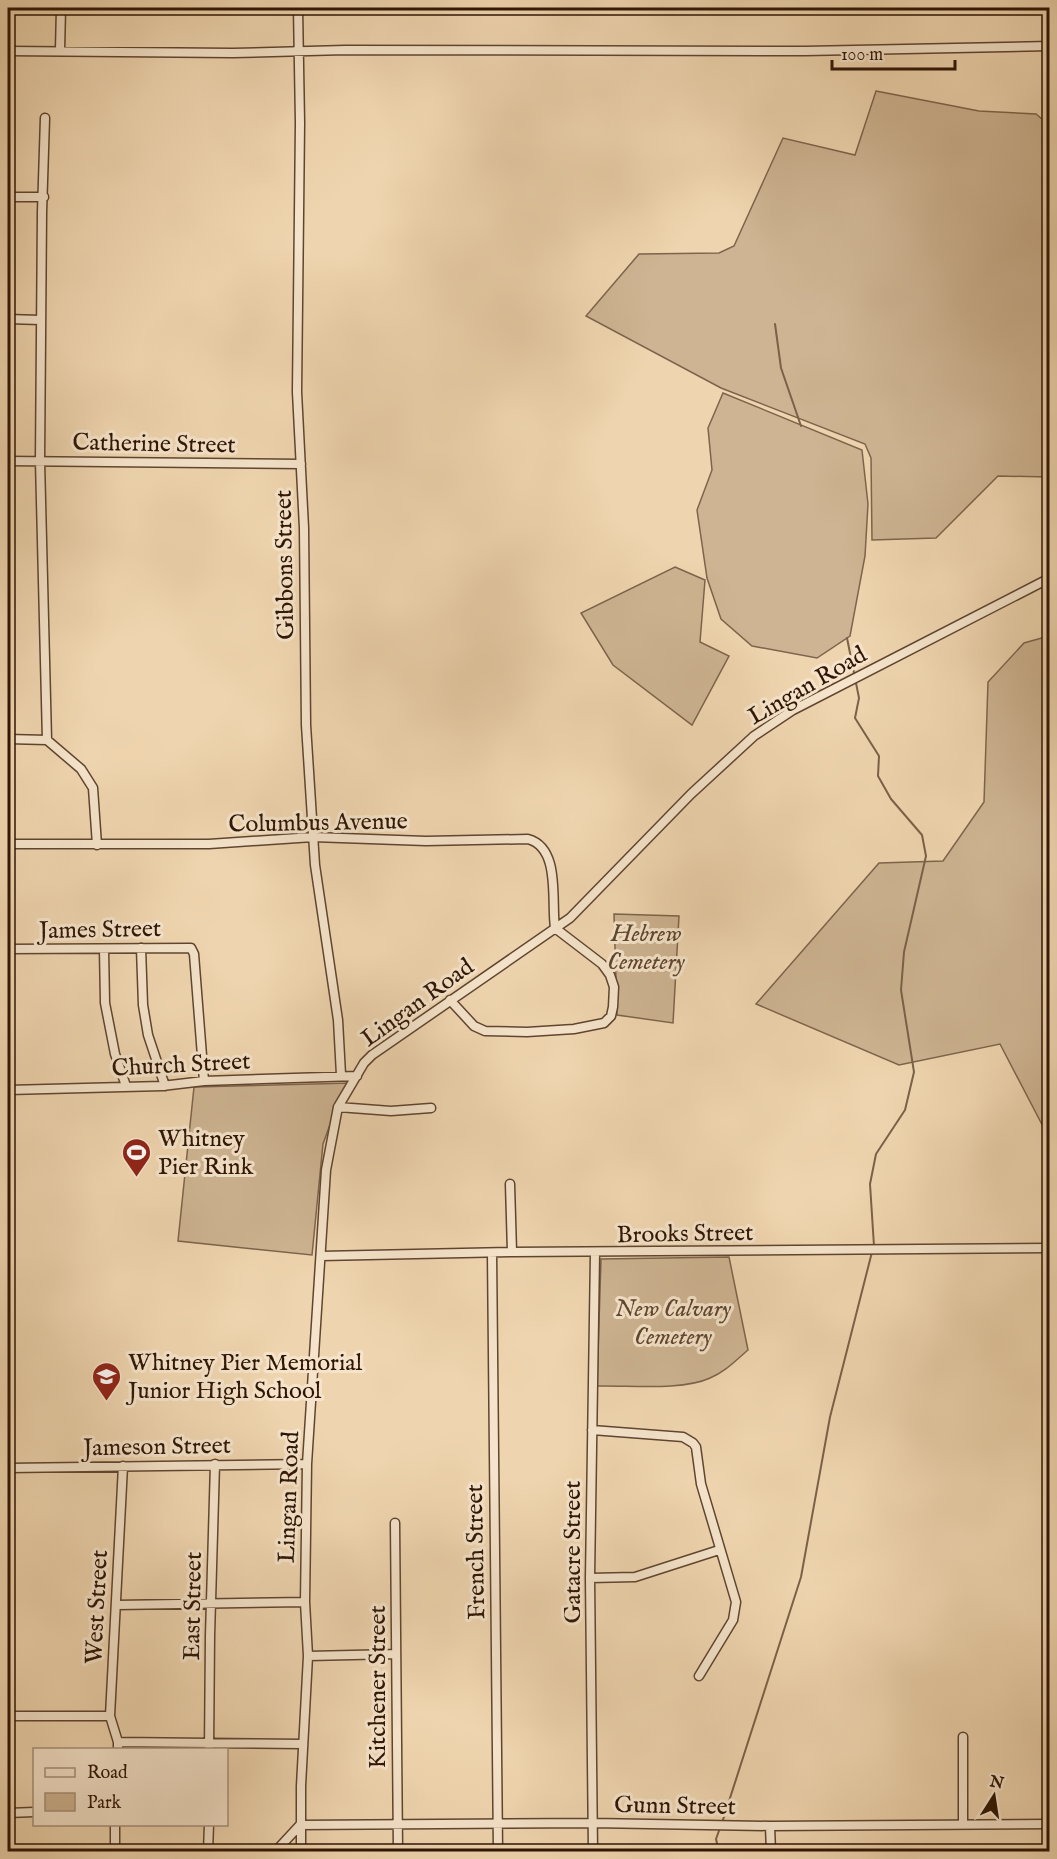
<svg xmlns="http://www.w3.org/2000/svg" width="1057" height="1859" viewBox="0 0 1057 1859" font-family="'IM FELL English',serif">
<rect width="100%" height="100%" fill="#efd5af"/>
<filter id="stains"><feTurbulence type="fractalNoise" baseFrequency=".00333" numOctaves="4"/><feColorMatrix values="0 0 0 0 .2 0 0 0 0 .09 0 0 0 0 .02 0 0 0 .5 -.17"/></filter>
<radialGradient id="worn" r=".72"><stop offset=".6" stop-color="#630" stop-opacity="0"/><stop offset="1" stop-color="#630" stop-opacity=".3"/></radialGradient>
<!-- green -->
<path fill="#ceb492" stroke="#7e644c" stroke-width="1.5" d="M876 91 979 111 1036 114 1049 125V477L998 476 936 538 872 540 871 458 865 444 721 388 586 316 639 254 719 253 734 246 783 138 855 155Z
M723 393 862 450 868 504 865 556 850 636 817 658 752 646 721 619 707 578 697 510 712 470 708 428Z
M675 567 705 580 700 642 729 656 692 725 613 665 581 613Z
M1049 636H1050L1049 1138 1000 1044 899 1065 756 1004 879 863 943 861 984 802 988 682 1024 643Z
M614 914 679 916 673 1023 617 1015Z
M351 1083 336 1108 323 1144 312 1255 178 1241 194 1087Z
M729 1257 748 1350C736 1360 725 1372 710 1378 682 1391 629 1385 597 1386L601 1259Z"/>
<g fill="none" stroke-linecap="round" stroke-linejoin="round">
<!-- stream -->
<path stroke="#7b6148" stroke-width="2" d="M775 324 781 368 801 426
M847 638 859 698 855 718 879 756 878 776 891 799 922 835 926 856 904 952 901 990 914 1072 905 1110 876 1154 870 1184 874 1246
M722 1823 801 1577 830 1417 872 1252
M719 1852 716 1839 720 1828"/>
<defs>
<path id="minor" d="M298 8 300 123 297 392 304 528 306 725 315 865 338 1020 341 1075
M60 50 61 8
M8 51 233 53 345 50 805 51 1050 46
M45 118 42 212 40 461 47 740
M8 197H44
M8 319 40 320
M8 461 301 464
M8 739 47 740
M47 740 81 769 93 788 97 845
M8 844H209L313 837 426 841 528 839C561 848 551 901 555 928
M141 948 143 1005 148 1035 165 1086
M8 949 191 948 194 954 204 1081
M104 949 105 1003 115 1054 126 1086
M450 1000 474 1026 485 1031 527 1032 574 1029 604 1023 611 1016 613 1007 614 987 610 975 602 964 555 928
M8 1090 162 1086 204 1081 357 1076
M338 1107 391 1111 431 1108
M510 1184 512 1252
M492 1253 498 1852
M321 1256 512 1252 1050 1248
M592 1430 683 1437 693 1443 696 1447 701 1484 736 1602 733 1620 699 1676
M8 1468 307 1464
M395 1523 398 1852
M590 1578 635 1577 719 1550
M117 1605 305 1602
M308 1656 396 1654
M8 1716H110
M963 1737V1824
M118 1742 303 1744
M118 1750V1742L110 1716 123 1466
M209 1750 210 1636 215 1464
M8 1813 34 1812
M115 1824V1852
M300 1825 593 1823 770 1826 1050 1824
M770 1826 771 1852
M208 1852 209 1824
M275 1852 300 1825
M301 1852V1786L308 1656 305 1602 307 1464 326 1170 338 1107 364 1063 372 1055 570 918 691 794 754 736 793 710 1050 578
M593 1852 590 1578 595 1253"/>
</defs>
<!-- minor casing -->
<use href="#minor" stroke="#5f4530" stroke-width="11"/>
<!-- minor -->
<use href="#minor" stroke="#f5e4cb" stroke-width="8"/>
</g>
<!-- icons -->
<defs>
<symbol id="stadium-pin" viewBox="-11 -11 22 30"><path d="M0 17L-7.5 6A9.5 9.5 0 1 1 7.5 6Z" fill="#8f2418" stroke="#f5e4cb"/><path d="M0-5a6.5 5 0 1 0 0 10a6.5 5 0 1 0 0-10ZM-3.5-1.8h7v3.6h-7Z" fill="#fff"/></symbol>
<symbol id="school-pin" viewBox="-11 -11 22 30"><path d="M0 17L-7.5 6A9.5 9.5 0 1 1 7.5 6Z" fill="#8f2418" stroke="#f5e4cb"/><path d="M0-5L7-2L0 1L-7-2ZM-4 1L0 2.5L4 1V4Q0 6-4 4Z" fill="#fff"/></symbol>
</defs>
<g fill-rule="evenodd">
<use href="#stadium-pin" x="120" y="1136" width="33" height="45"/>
<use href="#school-pin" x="90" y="1360" width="33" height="45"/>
</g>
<g text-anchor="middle" stroke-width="6" stroke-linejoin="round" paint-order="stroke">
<!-- street labels -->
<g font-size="24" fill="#2f1505" stroke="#f5e4cb">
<text transform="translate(154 443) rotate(1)" y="8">Catherine Street</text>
<text transform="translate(284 565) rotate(-91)" y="8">Gibbons Street</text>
<text transform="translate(807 685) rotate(-30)" y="8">Lingan Road</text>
<text transform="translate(318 822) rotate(-1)" y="8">Columbus Avenue</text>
<text transform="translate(100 929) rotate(-1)" y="8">James Street</text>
<text transform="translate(417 1002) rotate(-36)" y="8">Lingan Road</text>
<text transform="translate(181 1064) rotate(-3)" y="8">Church Street</text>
<text transform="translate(685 1233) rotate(-1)" y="8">Brooks Street</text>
<text transform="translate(157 1446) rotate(-1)" y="8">Jameson Street</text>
<text transform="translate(288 1497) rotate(-88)" y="8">Lingan Road</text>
<text transform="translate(475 1552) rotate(-91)" y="8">French Street</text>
<text transform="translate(572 1552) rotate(-90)" y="8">Gatacre Street</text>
<text transform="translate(192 1606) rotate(-89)" y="8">East Street</text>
<text transform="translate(96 1607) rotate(-87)" y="8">West Street</text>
<text transform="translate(377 1687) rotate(-90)" y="8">Kitchener Street</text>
<text transform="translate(675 1805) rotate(1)" y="8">Gunn Street</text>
</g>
<!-- park labels -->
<g font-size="24" font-style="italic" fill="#5f452f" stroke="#f5e4cb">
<text x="646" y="941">Hebrew<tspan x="646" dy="28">Cemetery</tspan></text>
<text x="673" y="1316">New Calvary<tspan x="673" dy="28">Cemetery</tspan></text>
</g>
<!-- poi labels -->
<g font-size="24" fill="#2f1505" stroke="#f5e4cb" text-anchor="start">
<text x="158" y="1146">Whitney<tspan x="158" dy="28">Pier Rink</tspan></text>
<text x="128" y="1370">Whitney Pier Memorial<tspan x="128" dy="28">Junior High School</tspan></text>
</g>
</g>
<!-- margin -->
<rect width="1057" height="1859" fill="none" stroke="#efd5af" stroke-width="30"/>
<rect x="9" y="9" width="1039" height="1841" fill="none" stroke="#2f1505" stroke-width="3"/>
<rect x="15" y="15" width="1027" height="1829" fill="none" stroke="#2f1505" stroke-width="1.5"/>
<!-- legend -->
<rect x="33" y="1748" width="195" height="78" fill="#f5e4cb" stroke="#a6917c" stroke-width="1.5"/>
<rect x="45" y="1768" width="30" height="9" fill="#f5e4cb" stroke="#a6917c" stroke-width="1.5"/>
<text x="87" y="1778" font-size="18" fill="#2f1505">Road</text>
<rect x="45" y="1793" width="30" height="18" fill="#ceb492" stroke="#a6917c" stroke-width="1.5"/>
<text x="87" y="1808" font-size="18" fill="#2f1505">Park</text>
<!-- north arrow -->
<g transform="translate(994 1796) rotate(12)" stroke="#f5e4cb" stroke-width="4.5" paint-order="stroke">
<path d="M0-4.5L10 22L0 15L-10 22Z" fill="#2f1505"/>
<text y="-9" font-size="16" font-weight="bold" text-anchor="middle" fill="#2f1505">N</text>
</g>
<!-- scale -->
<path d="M832 60v9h123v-9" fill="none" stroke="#2f1505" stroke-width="3"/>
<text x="841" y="60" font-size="18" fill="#2f1505" stroke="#f5e4cb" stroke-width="4.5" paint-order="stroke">100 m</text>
<rect width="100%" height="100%" filter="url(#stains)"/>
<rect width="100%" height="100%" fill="url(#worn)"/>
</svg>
